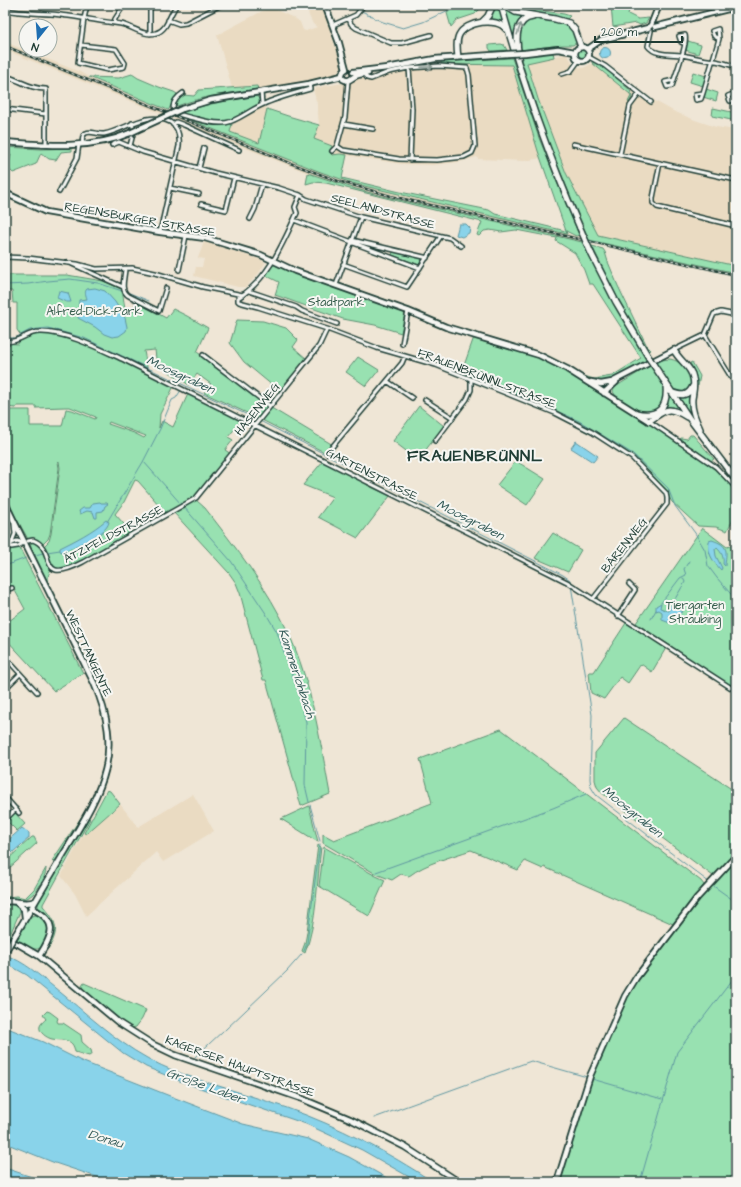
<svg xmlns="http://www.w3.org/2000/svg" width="741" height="1187" viewBox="0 0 741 1187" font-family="'Architects Daughter',sans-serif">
<rect width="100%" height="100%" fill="#efe6d6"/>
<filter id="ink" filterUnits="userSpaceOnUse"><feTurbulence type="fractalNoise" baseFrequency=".025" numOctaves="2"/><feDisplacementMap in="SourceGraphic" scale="8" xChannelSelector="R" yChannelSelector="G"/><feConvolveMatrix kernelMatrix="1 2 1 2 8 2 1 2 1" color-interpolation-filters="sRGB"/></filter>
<g filter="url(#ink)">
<!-- built -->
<path fill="#eadbc2" d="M307 5H321L328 22 326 25 328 24 341 64V67L336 74 307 81 258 89 257 86 232 88 217 35 270 7 296 19 300 22 303 30 306 31 317 27 313 24 309 16Z
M5 42 80 72 94 80 180 116 338 179 392 193 580 237 582 242 382 196 326 180 275 160 5 50Z
M565 54 569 57 573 64 578 67 583 68 593 63 596 57 646 96 673 111 695 120 716 127 736 130V266L598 235 566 173 538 99 527 62Z
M441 64 512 65 541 158 524 161 478 159 477 157 459 162 433 165 401 164 340 154 332 155 329 152 332 146 314 139 319 124 317 104 313 89 324 86 352 82 356 79 374 77 414 67Z
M265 106 267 109 260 143 230 132 232 124Z
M204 242 262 260 265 263 259 273 246 287H238L194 276 196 267H202L204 259 198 258Z
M193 794 214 831 163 862 156 852 86 916 75 894 61 876 84 833 86 834 120 804 138 827Z"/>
<!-- green -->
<path fill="#98e1b1" stroke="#5c8f72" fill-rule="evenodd" d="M457 5H484L475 14 457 20 451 27 447 13Z
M495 5H499L503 23 489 20Z
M611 5H631L628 14 638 19 649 18 646 23 640 25 636 23 613 27Z
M516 7 564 14 570 16 567 19 516 10Z
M505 10 512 13 527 16 517 27 514 42Z
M531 18C542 18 562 20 571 28 575 32 576 37 577 42L573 45H563L519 50C518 34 517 28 531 18Z
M688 41 701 45 698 54 685 50Z
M501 44 504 45 507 50 491 51 489 48V45Z
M576 54a6 6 0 1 1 12 0a6 6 0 1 1-12 0Z
M553 52 554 57 527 63 538 99 566 173 598 235 736 266V273L589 240 547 140 520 56Z
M512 58 539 138 579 235 576 236 566 231 567 234 352 183 318 171 180 116C196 121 215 129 232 124L230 132 259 143 267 109 288 116 319 125 314 139 332 146 329 152 332 155 340 154 347 155 342 178 400 192 489 210 495 214 566 231 538 151 512 65 441 64V62Z
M592 61 606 69 630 90 632 97 629 103 628 102 631 96 630 94 592 63Z
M693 72 706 76 703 86 690 82Z
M132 74 138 78 159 87 174 92 177 94 169 109 168 110 89 77 119 78Z
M257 86 258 89C230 93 203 96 177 106L176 105 180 97 183 95 194 96 199 90Z
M706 89 718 93 716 101 703 97Z
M257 96 260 101 257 106 226 122H211L183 114V112C208 103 232 100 257 96Z
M713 108 736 113V121L712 116Z
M5 147 41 149 72 148V151L61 152 56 160 49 159 41 153 36 164 13 173 8 168 11 155 5 156Z
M308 173 356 189 382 196 582 242 601 279 647 360C635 367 622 376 609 380 591 386 559 362 542 353L584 376 594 379 612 376 641 358 593 284H589L584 270 575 253 556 241 557 238 516 230 501 232 490 230 484 231 479 236 477 235 482 222 326 183 313 182 306 184Z
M592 246 603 249 605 252 608 262 618 286 647 346 651 350 648 352 625 313Z
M393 251 423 258 424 260 420 265 392 255Z
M274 264 405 312 401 333 375 325 343 319 275 295 279 282 265 275Z
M5 275H67L103 281 122 289 125 309 133 312 136 302 166 318 173 309 187 316 208 328 197 352 267 405 279 391 244 362 230 343 237 320 263 321 286 328 298 340 293 347 307 359 268 406 333 445 326 453 262 420 204 393 211 384 197 374 189 385 162 367H157L155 350 144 351 147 367 146 369C117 355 68 327 36 331 30 332 26 334 22 337L17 330V303H13L12 291H5Z
M35 333C76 332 136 368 174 386L160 414 159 428 162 421 173 427 188 394 242 420 228 437 233 440 225 450 231 454 197 495 166 513 138 481 135 480 124 502 115 514 132 533C119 541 69 573 57 569 50 567 45 553 44 546L49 541 51 534 60 468 59 461 58 462 59 468 50 534 48 539 43 544C37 542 35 538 28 539L15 516 5 492V410H30V426H62L66 409 72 410 95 419 96 417 70 407H65L36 408V406H17L16 408 5 407V343L18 344 19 342ZM109 422 146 436 144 438 134 433 108 424Z
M474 337 539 357 566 371 679 442 722 475 736 492V516L730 525 727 531 716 527 698 526 672 502 664 489 653 479 635 459 620 448 585 427 555 413 461 374Z
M358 357 379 370 366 386 346 372Z
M670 359C681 361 697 373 691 387 690 389 687 391 684 393L674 391 655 363 661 360Z
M692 362 700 376 698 386 696 385 695 373 690 363Z
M651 365C662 383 668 386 661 407 658 409 653 412 650 412 639 414 616 401 613 391L615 387Z
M668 393H669L681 410 663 409 667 401Z
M690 393 694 419 693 420 677 397Z
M419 406 444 426 418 460 393 441Z
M690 435H693L714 459 711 461 680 439 681 438 687 439Z
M323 461 368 483 367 485 390 496 358 538 318 517 333 497 303 485Z
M516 461 545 479 527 505 497 485Z
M196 500 205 508C236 548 268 588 289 634 312 685 320 740 330 794L301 806 266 680H263L240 593 236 583 229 573 174 513Z
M702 528 727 547 736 544V689L636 623Z
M553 533 581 550 568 572 535 558Z
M34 542C44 547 44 559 51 568L48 577 49 585 90 668 30 548 31 546 30 543Z
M19 547 83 673 54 691 5 638V624L25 609 13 587 5 589V551Z
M626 623 666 648 652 672 641 664 628 683 620 677 604 699 591 693 589 672H594Z
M624 718 736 792V852L713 876 602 793 597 787 595 780V753Z
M501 729 701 881 704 885 673 924 544 867 543 869 525 861 518 870 471 850C451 857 426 863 409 876L401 874 392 880 376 874 323 843V834L334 840 432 803 420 759Z
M107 790 110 791 120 804 86 834 84 833Z
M309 806 318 842 281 819Z
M86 810 87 811 55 864 52 861Z
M15 813 25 824 17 831 7 821Z
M88 817 90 819 43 904V906C57 921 60 931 48 949H47C52 937 57 926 48 916 45 912 41 910 38 907V902Z
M32 837H34L37 843 5 872V862Z
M318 845 321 847C317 880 317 922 305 953L302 951 305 943 307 932Z
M324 847 376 876 385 880 369 916 319 886Z
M736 858V1182H559L590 1081 632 988 691 909 707 889Z
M46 868C46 878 35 897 24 899 17 900 12 897 5 898L6 897 17 896 25 898 34 889Z
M9 904 17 906 21 909 9 937 5 936V905Z
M36 915C55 921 50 951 34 949 28 948 22 943 17 940L31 916Z
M84 983 146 1010 142 1019 136 1027 131 1028 83 990 82 986Z
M47 1011 50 1012 58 1018 57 1021 58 1023H63L81 1035 82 1042 91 1050 92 1054 89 1056 75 1052C73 1037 62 1041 52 1039 47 1038 38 1032 40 1026 41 1023 44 1021 46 1019L43 1015Z"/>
<!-- water -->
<path fill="#89d3ea" stroke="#5f97a1" d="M599.5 53a5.5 5.5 0 1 1 11 0a5.5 5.5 0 1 1-11 0Z
M459 224H466L470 228 469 233 462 237 456 235Z
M95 288 105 291 115 302 125 318 127 327 126 331 119 336 112 337 104 334 95 327 78 318 79 300 87 299C86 295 84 292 87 289Z
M59 291 68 293 71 302H66L57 298Z
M576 441 598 456 593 462 571 448Z
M100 502 101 503H107L108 504 105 506 103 511 97 512V518H95L93 512 87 511 80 514 79 511 83 508H90L93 503Z
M106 520 109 522C106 536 74 546 62 552L60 551V548C76 540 92 532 106 520Z
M712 540C730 546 726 551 725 566L723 564C724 557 722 553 717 548L715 549 716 556 722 568 721 570C713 561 707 554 709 541Z
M661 603 660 608 669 611 670 608 669 607 672 604 682 612 675 617 673 622 670 623 662 620V612L659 610 656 611V606Z
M22 828 29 833V838L5 859V843Z
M5 955C24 961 40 976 55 988 85 1012 114 1040 147 1058 166 1069 188 1076 209 1083 235 1091 261 1099 287 1108 338 1126 388 1152 433 1182H418L362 1150 306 1124 182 1082 146 1067 123 1053 27 975 5 963Z
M5 1027 43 1042 81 1061 170 1096 243 1124 308 1139 349 1157 394 1182H112L55 1163 5 1143Z
M5 1168 47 1182H14L5 1179Z"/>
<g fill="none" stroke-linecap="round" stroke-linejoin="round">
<!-- stream -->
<path stroke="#5f97a1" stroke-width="1" d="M345 5 358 10
M361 11 366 13 367 15 373 16 374 18 383 22 403 28 423 22 455 7H459L467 9 471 5
M5 285 28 284 48 281 70 279 98 283 122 291
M127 292 149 301
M5 338H15L30 330 48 328 84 338 256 419 563 575 570 580V582
M505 388 579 421 633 454 668 488 675 506 695 533 705 550 708 566 717 578 736 600
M144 462 181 504
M184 507 231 561 265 612 277 632 297 688 306 722 305 785 309 802
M107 522 143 462 160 429 172 400 176 398 181 390
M47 552 60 550
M35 555 43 553
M5 566 26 558
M571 585 592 715 590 779 591 787 596 795 710 883
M661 603 680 578 686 575 684 569 689 561
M672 604 685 582 683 578
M651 619 656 610
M310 805 320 841
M376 872 553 808 586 794
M712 885 736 902
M304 951 307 943 309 927 320 844
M225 1030 287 971 302 954
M195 1057 223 1031
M592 1079 662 1099
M374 1118 531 1061 587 1077
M640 1182 677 1052 736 975"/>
<defs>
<path id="street" d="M5 10C20 13 35 13 51 14 74 16 98 21 121 24 131 26 145 37 156 33 168 30 169 14 177 5
M349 19 351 24 356 28 391 43H402L431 35
M168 20 179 24 186 23 221 5
M114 23 115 19 124 5
M333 25 356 15 364 5
M651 31 648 46C656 57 675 53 687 56 696 58 705 60 715 61 722 62 729 65 736 66
M150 34V9L154 5
M81 45 116 49 125 63 124 67 108 70 78 63 84 19 87 5
M589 57 605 66 651 102
M409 68 412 109 410 160
M562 74 571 71 579 60
M5 76C20 80 30 89 46 89V145
M674 80 672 86 667 87 665 82 674 80C677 70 688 43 685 35L679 36 681 42 685 44
M261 92 262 104
M183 93C177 97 171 103 174 111 180 116 189 117 197 119 235 130 234 117 266 103 280 97 295 93 310 89L309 84
M703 93 701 99 696 100 695 94 703 93 719 39 718 29 712 31 714 36 719 39
M736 93 728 96 730 101 734 100 736 92
M5 109 46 114
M344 124 373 129
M173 125 176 122 184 125 239 150
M83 144C82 140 82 135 86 133 91 130 98 135 104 134 126 130 146 110 170 122 179 127 180 136 179 146L160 232
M573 144 736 180
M112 145 119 142 143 152 215 173 279 188 300 195 295 207 297 213C283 243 268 280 238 298V301L239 302 258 307 327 329 377 348 436 365 555 413 592 432 632 458 666 493 667 498V504L593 599
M130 146 134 130 132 123
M337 146 343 150 399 159 437 160 464 157 472 153 475 146 469 75 467 68 439 66 409 68 389 72 371 79 367 78 364 74
M337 146 345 117 348 81
M332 151 337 146
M620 154 630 106 639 94
M660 163 653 198V203L657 207 736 226
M199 168 204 148
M170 188 199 194
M59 192 77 158 79 144
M300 195 306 199 361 217 450 238 461 246
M201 204 226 210 234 178
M250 219 255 209 262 184
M294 220 352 242
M352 240 424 257 427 258
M351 242 420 268
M5 257 28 258 77 264 96 269 132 268 155 273 203 287 243 295
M72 264 123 287
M343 264 407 287 441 236
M125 268C125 278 119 290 129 296L159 311 166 288
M179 270 186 236
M336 285 361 217
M249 291 296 307 302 311 337 324
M705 335 736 385
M5 342C22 342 26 332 40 332 65 331 102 350 124 360L567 582 736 691
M402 344 408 311
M674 350 705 335 714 314 721 312 736 315
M203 355 270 406
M387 381 412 398
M425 400 453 418
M649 421 716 467 736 488
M435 441 467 399 471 390V380
M327 453 402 363 405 356
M28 541 33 540C58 549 35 587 83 562L196 498 319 346 327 329
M11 544 15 534 14 524
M5 546 17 541 24 543
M5 548 18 546 24 543
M5 590 12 588
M618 616 635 590 629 584
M5 657 37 692
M5 689 20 674
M5 797 19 813
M5 820 16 809"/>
<path id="secondary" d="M325 5 339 43 346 69
M651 25 659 5
M655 27 736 7
M575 54a7 7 0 1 1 14 0a7 7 0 1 1-14 0Z
M588 49 601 40 648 28 651 25
M525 53 558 49 575 52
M346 69C342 71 341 75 343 79 350 83 351 77 358 75 361 74 365 74 368 73
M353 72 387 68 435 59 507 54
M182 109 211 100 309 84 342 76
M5 142C46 145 91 150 130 133
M5 193 46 212 160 232 205 238 261 255 295 271 408 311 446 327 539 355 567 369 649 421
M591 382 601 384 612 382 674 350
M604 393 616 382
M5 503 94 683C125 754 102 790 66 850 49 878 33 906 16 934
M5 902C15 899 25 906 35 901
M16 902 24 909 25 918
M31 908C59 921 53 935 39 956
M5 939 20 945 39 956 119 1023 152 1044 175 1055 300 1098 350 1119 405 1147 459 1182
M557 1182 590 1076 625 996 636 978 697 898 736 856"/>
<path id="primary" d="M501 5C522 81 548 155 580 228
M504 5 515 12 555 19 569 23 575 30 581 47
M482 22 488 16 493 5
M519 56C516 41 514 19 533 17
M458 57C457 50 456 41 459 35 466 21 497 17 506 29
M591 253 616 302 649 358
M674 350C679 361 691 366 693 378 695 385 693 392 692 399 691 410 696 420 700 429
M653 364 689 418 736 480
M671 392C681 396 688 397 693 386
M636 413C658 418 668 408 666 386
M649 421C666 410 667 405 687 417"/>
</defs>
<!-- street casing -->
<use href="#street" stroke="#1f3d34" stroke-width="6"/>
<!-- secondary casing -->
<use href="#secondary" stroke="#1f3d34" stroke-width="8"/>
<!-- primary casing -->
<use href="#primary" stroke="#1f3d34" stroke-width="8"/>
<!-- street -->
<use href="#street" stroke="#f6f6f2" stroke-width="3"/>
<!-- secondary -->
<use href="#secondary" stroke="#f6f6f2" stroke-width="4.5"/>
<!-- primary -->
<use href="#primary" stroke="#f6f6f2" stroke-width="5"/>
<defs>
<path id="rail" d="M5 46 290 163 338 181 391 196 736 275"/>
</defs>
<!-- rail casing -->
<use href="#rail" stroke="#1f3d34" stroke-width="2.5"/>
<!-- rail -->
<use href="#rail" stroke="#f6f6f2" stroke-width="1" stroke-dasharray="3" stroke-linecap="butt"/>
<defs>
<path id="secondary-bridge" d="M507 54 525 53
M130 133 182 109
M5 952 16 934"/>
<path id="primary-bridge" d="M580 228 591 253
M649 358 653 364"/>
</defs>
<!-- secondary-bridge casing -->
<use href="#secondary-bridge" stroke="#1f3d34" stroke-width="8" stroke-linecap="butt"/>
<!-- primary-bridge casing -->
<use href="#primary-bridge" stroke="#1f3d34" stroke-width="8" stroke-linecap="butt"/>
<!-- secondary-bridge -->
<use href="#secondary-bridge" stroke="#f6f6f2" stroke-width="4.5"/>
<!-- primary-bridge -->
<use href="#primary-bridge" stroke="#f6f6f2" stroke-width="5"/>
</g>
<!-- one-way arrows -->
<defs><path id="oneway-shaft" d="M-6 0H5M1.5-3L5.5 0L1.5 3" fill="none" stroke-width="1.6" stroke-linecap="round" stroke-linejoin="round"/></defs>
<g stroke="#8a9a93">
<use href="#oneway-shaft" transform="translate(519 29) rotate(-71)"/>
<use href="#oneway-shaft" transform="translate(427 67) rotate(-3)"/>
</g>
</g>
<g text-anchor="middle" stroke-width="4" stroke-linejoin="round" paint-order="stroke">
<!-- street labels -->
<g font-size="12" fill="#1f3d34" stroke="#f6f6f2">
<text transform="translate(383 211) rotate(15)" y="4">SEELANDSTRASSE</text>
<text transform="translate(140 219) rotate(10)" y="4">REGENSBURGER STRASSE</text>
<text transform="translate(487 378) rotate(21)" y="4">FRAUENBRÜNNLSTRASSE</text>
<text transform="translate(257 409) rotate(-51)" y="4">HASENWEG</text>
<text transform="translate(372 474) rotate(27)" y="4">GARTENSTRASSE</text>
<text transform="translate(113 534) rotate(-28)" y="4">ÄTZFELDSTRASSE</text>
<text transform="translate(624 545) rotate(-52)" y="4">BÄRENWEG</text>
<text transform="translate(89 653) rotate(65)" y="4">WESTTANGENTE</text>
<text transform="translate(240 1066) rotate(20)" y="4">KAGERSER HAUPTSTRASSE</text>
</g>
<!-- park labels -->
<g font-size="12" fill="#375e4d" stroke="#f6f6f2">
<text x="336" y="306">Stadtpark</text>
<text x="94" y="315">Alfred-Dick-Park</text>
<text x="695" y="609">Tiergarten<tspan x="695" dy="14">Straubing</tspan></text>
</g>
<!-- water labels -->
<g font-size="13" font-style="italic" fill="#345b58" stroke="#f6f6f2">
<text transform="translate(181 374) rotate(25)" y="5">Moosgraben</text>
<text transform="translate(471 519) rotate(27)" y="5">Moosgraben</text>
<text transform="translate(298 673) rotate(72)" y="5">Kammerlohbach</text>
<text transform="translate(633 811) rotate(39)" y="5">Moosgraben</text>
<text transform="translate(206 1085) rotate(20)" y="5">Große Laber</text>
<text transform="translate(106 1138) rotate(17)" y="5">Donau</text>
</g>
<!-- district labels -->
<g font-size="16" font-weight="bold" letter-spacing="1" fill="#1f3d34" stroke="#f6f6f2">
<text x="475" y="461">FRAUENBRÜNNL</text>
</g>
</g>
<!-- margin -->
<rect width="741" height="1187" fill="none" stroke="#f6f6f2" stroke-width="20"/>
<rect x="10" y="10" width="721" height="1167" fill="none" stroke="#1f3d34" stroke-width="1.5" filter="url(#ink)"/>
<!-- north arrow -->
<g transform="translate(38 38) rotate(197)"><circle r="19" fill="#f6f6f2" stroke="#a0aca6"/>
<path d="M0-3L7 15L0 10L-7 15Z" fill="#1f6fb2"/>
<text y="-6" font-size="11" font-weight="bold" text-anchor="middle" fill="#1f3d34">N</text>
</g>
<!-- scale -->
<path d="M595 36v6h87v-6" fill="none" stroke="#1f3d34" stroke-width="2"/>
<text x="601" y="36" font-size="12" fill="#1f3d34" stroke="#f6f6f2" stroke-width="3" paint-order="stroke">200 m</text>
</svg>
